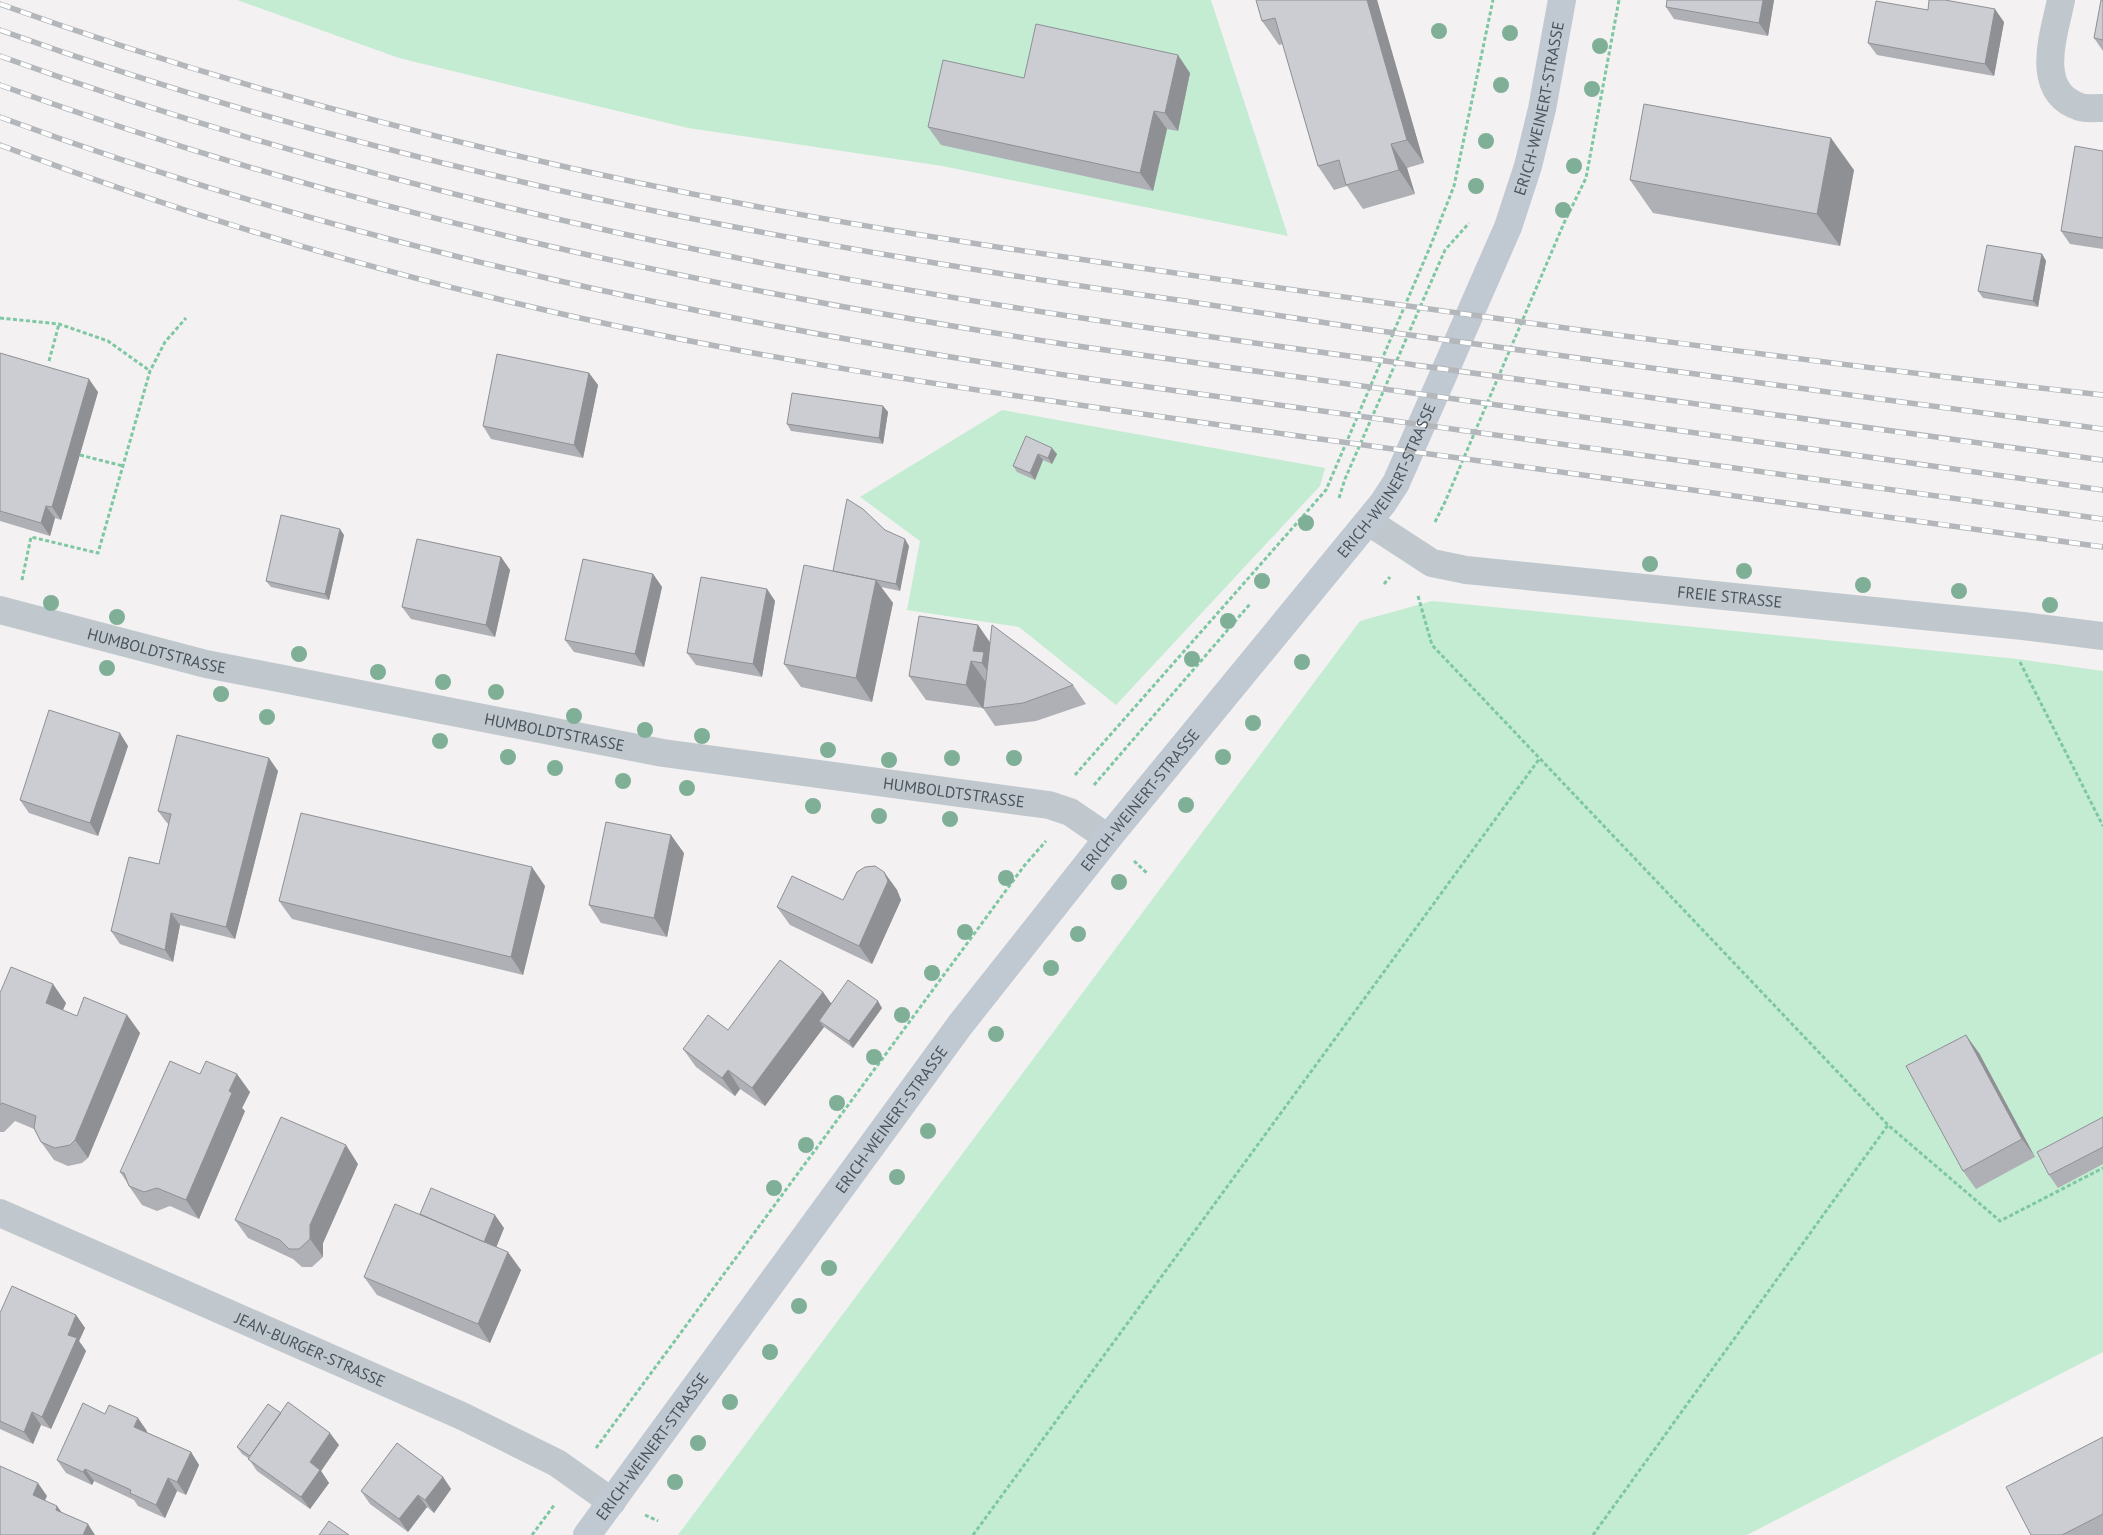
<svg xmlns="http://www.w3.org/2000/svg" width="2103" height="1535" viewBox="0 0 2103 1535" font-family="'PT Sans',sans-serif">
<rect width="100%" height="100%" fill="#f3f1f1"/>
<!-- green -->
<path fill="#c4ecd3" d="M237 0H1211L1288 236 942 166 688 128 399 58Z
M1002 410 1325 468 1320 486 1116 705 1019 627 907 610 920 541 860 497Z
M1432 601 2018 659 2103 671V1352L1747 1535H678L1360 621Z"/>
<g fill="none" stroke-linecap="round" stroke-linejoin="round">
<!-- path -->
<path stroke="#7ec7a3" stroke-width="3" stroke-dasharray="4 2.5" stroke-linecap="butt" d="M0 318 59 324 108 341 150 371
M49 361 59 324
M80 455 123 466
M1339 498 1345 479 1445 250 1469 223
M1435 522 1445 502 1564 223 1586 178 1619 0
M22 580 31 537 98 553 150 371 165 342 186 318
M1384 584 1390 577
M1418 596 1432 645 1888 1125 2000 1221 2103 1168
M2020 662 2103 826
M1075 775 1326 490 1430 247 1454 186 1493 0
M1094 785 1250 604
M1134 861 1147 873
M596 1448 1024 866 1046 841
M645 1515 658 1521
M532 1535 555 1504
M973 1535 1540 758
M1593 1535 1888 1125"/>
<!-- street -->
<g stroke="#c0c8ce" stroke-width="28">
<path d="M2061 0C2054 35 2033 91 2080 107 2086 109 2096 108 2103 108"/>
<path id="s1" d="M1369 522 1432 563 1466 570 2023 626 2103 636"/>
<path id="s2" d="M0 610 206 664 663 753 1049 805 1070 812 1108 838"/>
<path id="s3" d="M0 1213 462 1416 557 1463 612 1502"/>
</g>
<!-- secondary -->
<path stroke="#c0c9d2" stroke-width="28" id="s4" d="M587 1535 960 1025 1108 838 1383 503 1396 483 1508 227 1528 166 1542 109 1562 0"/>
<defs>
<path id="rail" d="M0 4C247 93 501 158 759 207 925 238 1092 261 1259 285 1540 325 1821 364 2103 395
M0 30C383 168 783 245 1185 301 1245 310 1306 320 1366 329 1612 363 1857 396 2103 429
M0 56C244 144 495 210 748 260 981 307 1217 338 1451 370 1669 400 1886 431 2103 460
M0 85C346 211 707 289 1070 345L2103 490
M0 117C355 248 725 325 1098 380L2103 519
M0 145C238 235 487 304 737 350 921 384 1106 409 1291 435 1562 472 1832 509 2103 547"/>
</defs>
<!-- rail casing -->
<use href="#rail" stroke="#b3b6ba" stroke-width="5.5"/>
<!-- rail -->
<use href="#rail" stroke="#fff" stroke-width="4" stroke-dasharray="11" stroke-linecap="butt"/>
</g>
<!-- trees -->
<g fill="#7faf96">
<circle cx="1439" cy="31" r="8"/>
<circle cx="1510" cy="33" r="8"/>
<circle cx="1600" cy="46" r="8"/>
<circle cx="1501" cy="85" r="8"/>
<circle cx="1592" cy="89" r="8"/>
<circle cx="1486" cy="141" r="8"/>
<circle cx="1574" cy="166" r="8"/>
<circle cx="1476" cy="186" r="8"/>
<circle cx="1563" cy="210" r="8"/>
<circle cx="1306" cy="523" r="8"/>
<circle cx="1650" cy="564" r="8"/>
<circle cx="1744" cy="571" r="8"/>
<circle cx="1262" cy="581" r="8"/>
<circle cx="1863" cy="585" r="8"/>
<circle cx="1959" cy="591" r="8"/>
<circle cx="51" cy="603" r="8"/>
<circle cx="2050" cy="605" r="8"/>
<circle cx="117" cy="617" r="8"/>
<circle cx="1228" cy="621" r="8"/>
<circle cx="299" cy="654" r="8"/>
<circle cx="1192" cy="659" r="8"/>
<circle cx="1302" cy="662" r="8"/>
<circle cx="107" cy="668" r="8"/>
<circle cx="378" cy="672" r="8"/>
<circle cx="443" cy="682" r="8"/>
<circle cx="496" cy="692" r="8"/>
<circle cx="221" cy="694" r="8"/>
<circle cx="574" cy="716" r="8"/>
<circle cx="267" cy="717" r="8"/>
<circle cx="1253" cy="723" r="8"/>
<circle cx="645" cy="730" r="8"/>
<circle cx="702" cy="736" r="8"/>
<circle cx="440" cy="741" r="8"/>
<circle cx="828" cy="750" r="8"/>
<circle cx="508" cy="757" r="8"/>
<circle cx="1223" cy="757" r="8"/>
<circle cx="952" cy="758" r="8"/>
<circle cx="1014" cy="758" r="8"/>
<circle cx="889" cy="760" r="8"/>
<circle cx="555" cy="768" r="8"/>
<circle cx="623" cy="781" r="8"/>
<circle cx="687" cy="788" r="8"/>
<circle cx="1186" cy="805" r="8"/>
<circle cx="813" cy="806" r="8"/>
<circle cx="879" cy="816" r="8"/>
<circle cx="950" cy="819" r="8"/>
<circle cx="1006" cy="878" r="8"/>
<circle cx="1119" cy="882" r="8"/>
<circle cx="965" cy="932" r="8"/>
<circle cx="1078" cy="934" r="8"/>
<circle cx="1051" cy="968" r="8"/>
<circle cx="932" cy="973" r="8"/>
<circle cx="902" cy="1015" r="8"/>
<circle cx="996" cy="1034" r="8"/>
<circle cx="874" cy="1057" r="8"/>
<circle cx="837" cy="1103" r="8"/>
<circle cx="928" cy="1131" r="8"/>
<circle cx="806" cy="1145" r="8"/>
<circle cx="897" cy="1177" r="8"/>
<circle cx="774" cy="1188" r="8"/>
<circle cx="829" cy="1268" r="8"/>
<circle cx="799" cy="1306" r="8"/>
<circle cx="770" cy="1352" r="8"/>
<circle cx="730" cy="1402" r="8"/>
<circle cx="698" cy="1443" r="8"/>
<circle cx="675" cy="1482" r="8"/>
</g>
<!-- wall -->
<path fill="#afb0b5" d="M1256 0H1377L1424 163 1407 168 1415 194 1363 209 1347 186 1334 190 1318 166 1283 44 1279 45 1262 21Z
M1774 0 1768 36 1674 19 1666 7Z
M2103 0V51L2094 38Z
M1928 10 2004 22 1994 76 1877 55 1868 43Z
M1190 73 1178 131 1167 129 1153 191 941 145 928 127 1024 78Z
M2103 151V249L2070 244 2061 231Z
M1854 170 1840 246 1653 213 1630 180Z
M2042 254 2046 261 2038 307 1983 298 1978 291Z
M0 353 98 392 61 520 55 518 50 536 0 521Z
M589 373 598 385 583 458 491 439 483 426Z
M883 406 888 412 883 444 791 431 787 424Z
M1026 436 1057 454 1052 464 1043 460 1035 480 1017 472 1013 466Z
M885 530 909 546 900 591 881 587 893 603 872 702 801 687 784 664 833 571Z
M344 535 329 600 271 587 266 581Z
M501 557 510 570 495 637 411 619 402 607Z
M653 574 662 587 644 667 574 652 565 640Z
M767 589 775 601 762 677 696 665 687 653Z
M978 625 990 642 1073 685 1086 704 1036 721 995 726 983 708 926 700 909 676Z
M128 746 98 836 29 813 20 800Z
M278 771 235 939 180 925 173 962 120 944 111 931 159 864 169 824 167 823 158 811Z
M684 853 667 937 601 923 589 905Z
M884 872 897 890 901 900 872 964 790 925 777 907 843 900Z
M545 886 523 975 292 919 279 901Z
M823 992 831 1004 882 1008 853 1048 824 1027 765 1106 740 1089 735 1096 696 1067 683 1049 728 1030Z
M0 993 66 1003 63 1010 77 1016 127 1015 140 1033 88 1158 82 1163 68 1166 54 1160 41 1142 34 1129 15 1121 4 1132H0Z
M1979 1053 2035 1157 1976 1189 1963 1171Z
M200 1074 250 1092 242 1108 245 1111 199 1219 170 1206 157 1211 142 1205 129 1186 127 1182 120 1172Z
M2103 1117V1164L2058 1188 2049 1175Z
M358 1164 323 1243V1257L312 1267H302L293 1259 248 1238 235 1220Z
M420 1214 504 1228 496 1247 521 1270 490 1343 377 1295 364 1277Z
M0 1313 76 1315 85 1328 79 1341 86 1351 51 1429 41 1425 33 1444 0 1429Z
M281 1413 339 1445 321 1471 329 1483 310 1509 257 1471 248 1458 242 1454 237 1447Z
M147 1431 146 1432 191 1452 199 1465 186 1495 177 1491 165 1518 138 1506 134 1500 94 1481 92 1485 66 1473 57 1460Z
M2103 1437V1535H2031Z
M443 1477 451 1489 434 1513 427 1507 408 1532 370 1504 361 1491Z"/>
<!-- shaded-wall -->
<path fill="#8e9094" d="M1367 0H1377L1424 163 1407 140Z
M1763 0H1774L1768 36 1759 23Z
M1995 9 2004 22 1994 76 1985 64Z
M1178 55 1190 73 1178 131 1165 113Z
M1154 111 1167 129 1153 191 1140 173Z
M1831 138 1854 170 1840 246 1817 214Z
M1391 144 1407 168 1415 194 1399 170Z
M2042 254 2046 261 2038 307 2033 301Z
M589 373 598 385 583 458 574 445Z
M89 379 98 392 61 520 52 507Z
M883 406 888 412 883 444 879 438Z
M1052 448 1057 454 1052 464 1048 458Z
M1038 454 1043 460 1035 480 1030 473Z
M46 506 55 518 50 536 41 523Z
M340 529 344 535 329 600 325 594Z
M905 539 909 546 900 591 896 584Z
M501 557 510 570 495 637 486 625Z
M653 574 662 587 644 667 635 654Z
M876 580 893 603 872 702 856 678Z
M767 589 775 601 762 677 753 664Z
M978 625 994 649 999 687 973 651Z
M971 661 988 685 983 709 966 685Z
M120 733 128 746 98 836 90 823Z
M269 758 278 771 235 939 226 927Z
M671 835 684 853 667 937 654 918Z
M532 867 545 886 523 975 511 957Z
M884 872 897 890 901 900 872 964 859 946Z
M171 913 180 925 173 962 165 950Z
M53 984 66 1003 58 1021 46 1003Z
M823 992 836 1010 819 1021 824 1027 765 1106 752 1088Z
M878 1001 882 1008 853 1048 849 1041Z
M127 1015 140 1033 88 1158 75 1140Z
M1966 1035 1979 1053 2035 1157 2022 1139Z
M728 1070 740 1089 735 1096 722 1078Z
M237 1074 250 1092 242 1108 245 1111 199 1219 186 1200 229 1091Z
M346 1145 358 1164 323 1243V1257L310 1239V1225Z
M495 1215 504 1228 492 1258 483 1245Z
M508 1252 521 1270 490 1343 478 1324Z
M76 1315 85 1328 79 1341 86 1351 51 1429 42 1417 68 1335Z
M32 1412 41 1425 33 1444 24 1432Z
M138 1418 147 1431 143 1439 134 1427Z
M330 1433 339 1445 321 1471 329 1483 310 1509 301 1497 310 1462Z
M191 1452 199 1465 186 1495 177 1482Z
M85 1469 94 1481 92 1485 83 1472Z
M443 1477 451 1489 434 1513 425 1500Z
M168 1478 177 1491 165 1518 156 1505Z
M38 1483 47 1496 42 1507 33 1495Z
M418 1495 427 1507 408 1532 399 1519Z
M57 1506 66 1518 56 1510Z
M88 1524 95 1535H83Z"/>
<!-- building -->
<path fill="#cbcdd3" stroke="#8e9094" d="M1256 0H1367L1407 140 1391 144 1399 170 1346 185 1339 160 1318 166 1275 18 1262 21Z
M1667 0H1763L1759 23 1666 7Z
M1929 0H1945L1995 9 1985 64 1868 43 1876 1 1928 10Z
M2101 0H2103V40L2094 38Z
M1036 24 1178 55 1165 113 1154 111 1140 173 928 127 943 60 1024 78Z
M1644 104 1831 138 1817 214 1630 180Z
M2075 146 2103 151V238L2061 231Z
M1987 245 2042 254 2033 301 1978 291Z
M0 353 89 379 52 507 46 506 41 523 0 511Z
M497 354 589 373 574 445 483 426Z
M792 393 883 406 879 438 787 424Z
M1026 436 1052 448 1048 458 1038 454 1030 473 1013 466Z
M847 499 863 509 885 530 905 539 896 584 833 571Z
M281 515 340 529 325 594 266 581Z
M417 539 501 557 486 625 402 607Z
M583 559 653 574 635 654 565 640Z
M804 565 876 580 856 678 784 664Z
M701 577 767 589 753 664 687 653Z
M919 616 978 625 973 651 984 652 982 663 971 661 966 685 909 676Z
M992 625 1073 685 1023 703 983 708Z
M49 710 120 733 90 823 20 800Z
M177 735 269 758 226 927 171 913 165 950 111 931 129 857 159 864 171 814 158 811Z
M301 813 532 867 511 957 279 901Z
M606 822 671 835 654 918 589 905Z
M875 866 884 872 888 881 859 946 777 907 792 876 843 900 857 872 865 867Z
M780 960 823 992 752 1088 728 1070 722 1078 683 1049 708 1015 728 1030Z
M11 967 53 984 46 1003 77 1016 84 997 127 1015 75 1140 70 1145 55 1148 41 1142 34 1128 36 1116 2 1103 0 1105V993Z
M848 980 878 1001 849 1041 819 1021Z
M1966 1035 2022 1139 1963 1171 1906 1066Z
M170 1061 200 1074 206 1061 237 1074 229 1091 232 1093 186 1200 157 1188 144 1192 129 1186 124 1173 120 1172Z
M281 1117 346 1145 310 1225V1239L299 1249H289L280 1240 235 1220Z
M2103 1117V1147L2049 1175 2037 1152Z
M431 1188 495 1215 484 1242 420 1214Z
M395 1204 508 1252 478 1324 364 1277Z
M12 1286 76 1315 68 1335 77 1338 42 1417 32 1412 24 1432 0 1421V1313Z
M288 1402 330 1433 310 1462 320 1470 301 1497 248 1459Z
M83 1403 105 1414 109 1405 138 1418 134 1427 191 1452 177 1482 168 1478 156 1505 130 1493 131 1490 85 1469 83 1472 57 1460Z
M268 1404 281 1413 250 1456 237 1447Z
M2103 1437V1514L2062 1535H2031L2006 1487Z
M397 1443 443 1477 425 1500 418 1495 399 1519 361 1491Z
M0 1466 38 1483 33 1495 57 1506 56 1510 88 1524 83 1535H0Z
M329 1521 349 1535H319Z"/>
<g text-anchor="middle" stroke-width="4" stroke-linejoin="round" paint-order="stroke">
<!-- street labels -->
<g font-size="16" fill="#4a545d" stroke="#fff">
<text dy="6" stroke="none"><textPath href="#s4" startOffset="1730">ERICH-WEINERT-STRASSE</textPath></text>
<text dy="6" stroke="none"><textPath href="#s4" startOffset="1325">ERICH-WEINERT-STRASSE</textPath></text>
<text dy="6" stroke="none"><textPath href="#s1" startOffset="375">FREIE STRASSE</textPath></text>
<text dy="6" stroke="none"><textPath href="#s2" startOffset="162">HUMBOLDTSTRASSE</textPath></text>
<text dy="6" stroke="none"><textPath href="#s2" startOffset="568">HUMBOLDTSTRASSE</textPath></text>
<text dy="6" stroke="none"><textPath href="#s2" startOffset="972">HUMBOLDTSTRASSE</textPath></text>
<text dy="6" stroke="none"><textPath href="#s4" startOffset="920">ERICH-WEINERT-STRASSE</textPath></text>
<text dy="6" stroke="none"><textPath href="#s4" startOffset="515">ERICH-WEINERT-STRASSE</textPath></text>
<text dy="6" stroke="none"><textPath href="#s3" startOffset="339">JEAN-BURGER-STRASSE</textPath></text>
<text dy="6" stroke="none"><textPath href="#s4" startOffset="110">ERICH-WEINERT-STRASSE</textPath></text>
</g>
</g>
</svg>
